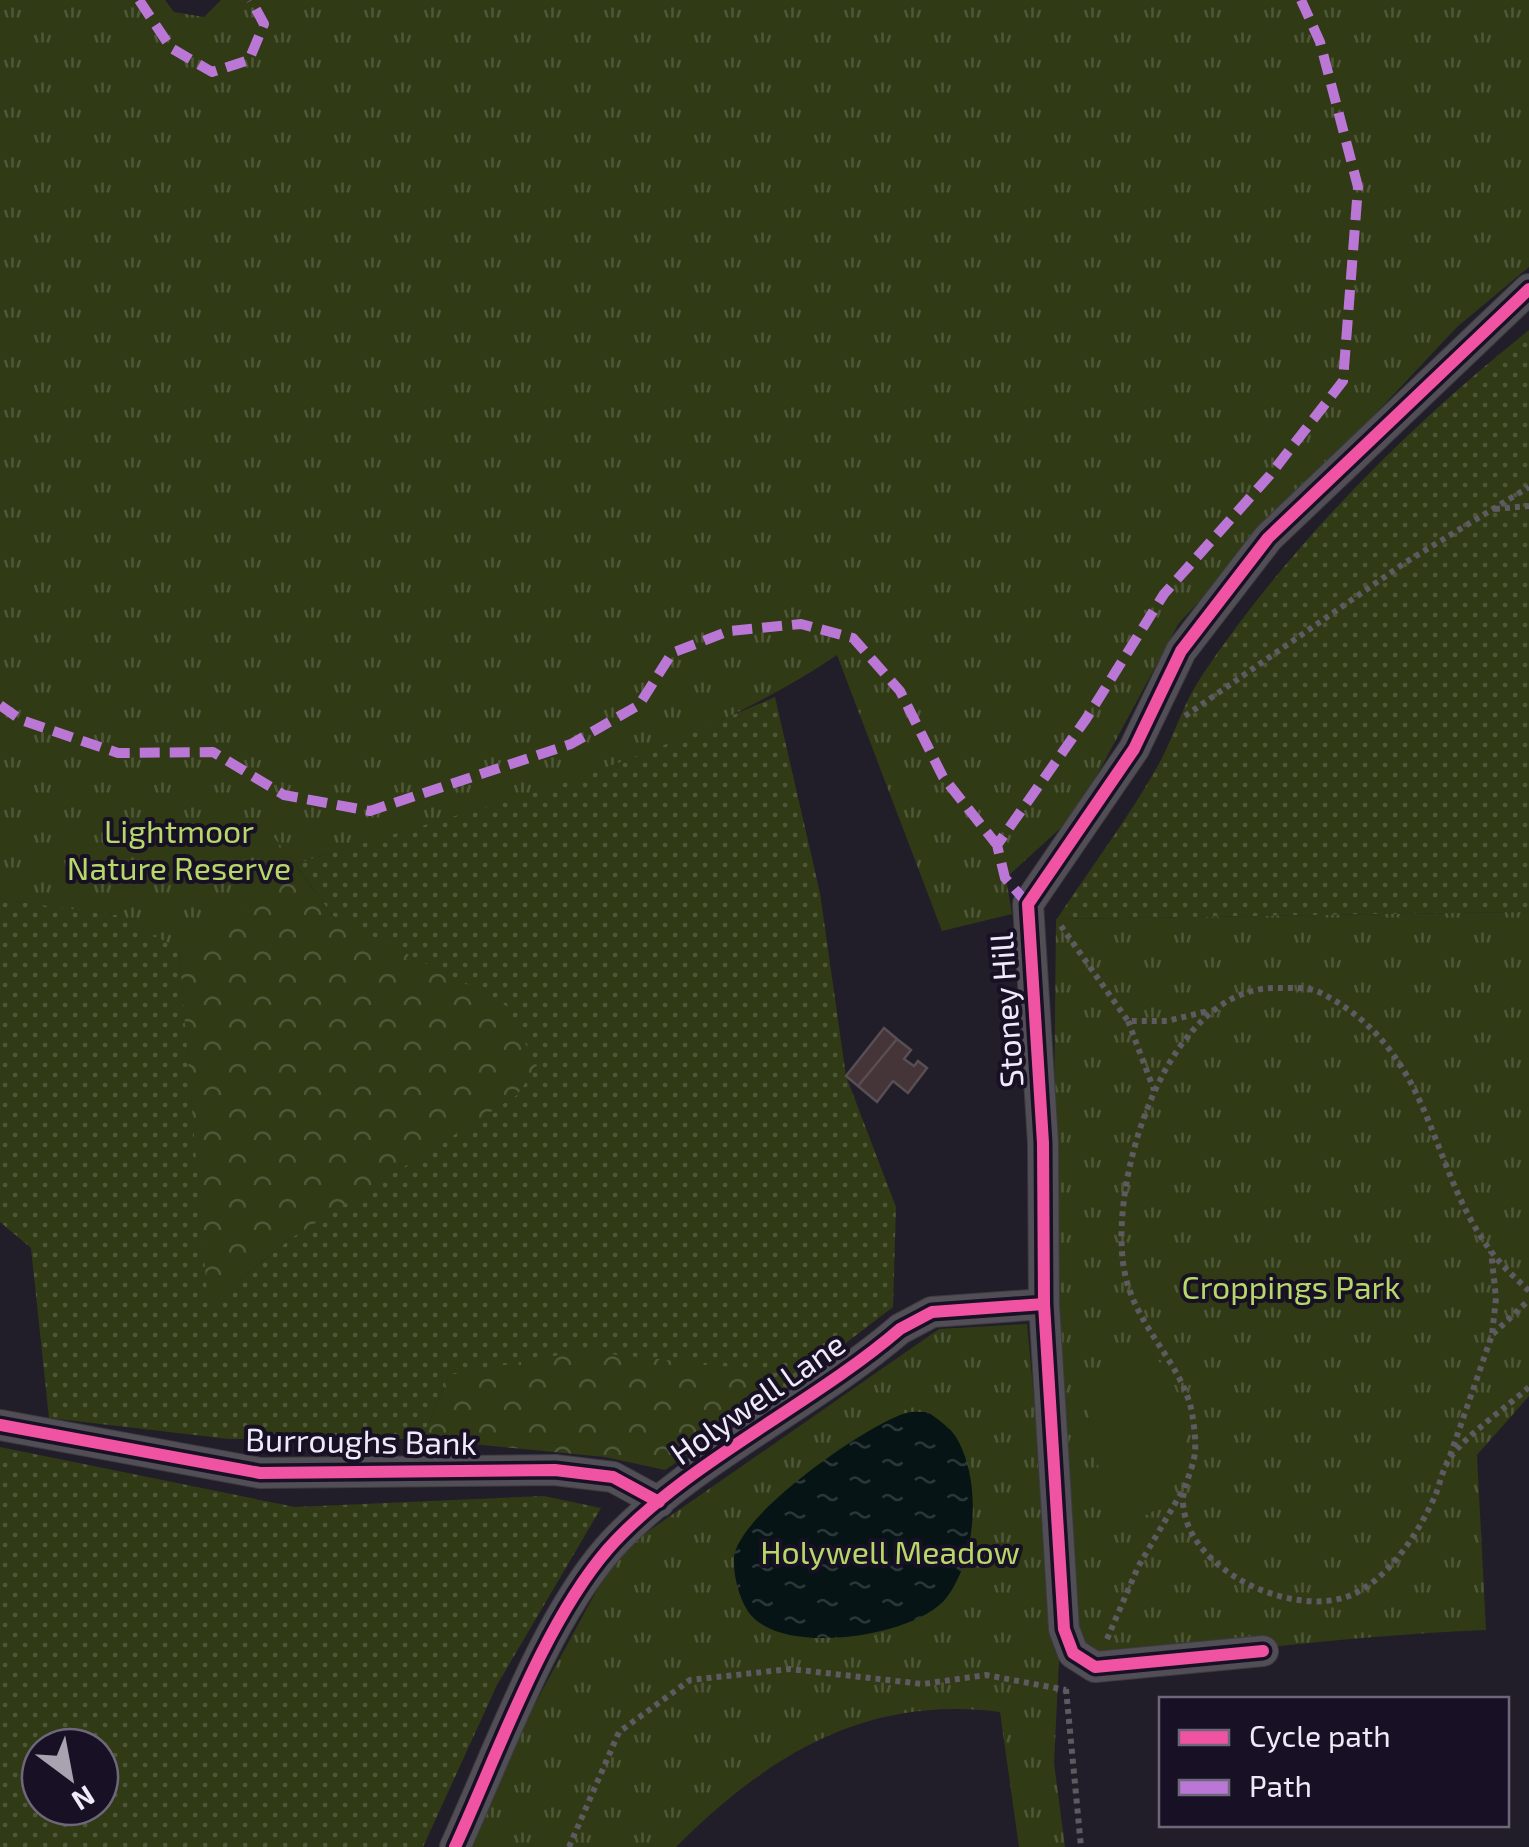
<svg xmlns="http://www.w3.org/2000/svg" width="1529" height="1847" viewBox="0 0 1529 1847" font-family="'Exo 2',sans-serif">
<defs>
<pattern id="grass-dots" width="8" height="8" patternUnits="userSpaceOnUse" patternTransform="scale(2.5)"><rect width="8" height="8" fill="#303a15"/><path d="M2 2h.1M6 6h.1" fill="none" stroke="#4e5738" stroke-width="1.8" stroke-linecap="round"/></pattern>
<pattern id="forest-crowns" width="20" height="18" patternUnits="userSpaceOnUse" patternTransform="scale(2.5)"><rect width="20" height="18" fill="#303a15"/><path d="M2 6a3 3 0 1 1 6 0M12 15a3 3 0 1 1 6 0" fill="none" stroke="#4e5738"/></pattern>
<pattern id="park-tufts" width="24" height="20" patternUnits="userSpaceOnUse" patternTransform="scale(2.5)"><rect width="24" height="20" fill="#303a15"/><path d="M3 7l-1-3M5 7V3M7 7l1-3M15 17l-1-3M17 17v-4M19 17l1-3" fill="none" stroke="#4e5738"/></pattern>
<pattern id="water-ripples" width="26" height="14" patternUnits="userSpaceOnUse" patternTransform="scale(2.5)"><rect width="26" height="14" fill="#071415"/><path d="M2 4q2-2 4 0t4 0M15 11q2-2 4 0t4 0" fill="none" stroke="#2b3638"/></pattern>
</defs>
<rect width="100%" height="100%" fill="#221e29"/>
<!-- grass -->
<path fill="url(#grass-dots)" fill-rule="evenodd" d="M1529 330V912L1057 919C1091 867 1131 815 1161 760 1175 733 1184 702 1201 677 1288 547 1407 427 1529 330Z
M775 697 820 893 846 1076 896 1207 893 1307 778 1395 760 1370 449 1375 422 1439H229L49 1418 31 1248 0 1222V899L123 916 179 950 209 1304 290 1239 398 951 333 916 295 864 628 759Z
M0 1447 295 1507 544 1496 601 1508 497 1685 423 1847H0ZM40 1747H100V1807H40Z"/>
<!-- forest -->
<path fill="url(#forest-crowns)" d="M0 737 81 760 272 833 333 916 505 1004 537 1066 517 1095 290 1239 208 1305 179 950 123 916 0 899Z
M582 1351 760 1370 778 1395 665 1470 605 1457 422 1439 449 1375Z"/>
<!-- park -->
<path fill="url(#park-tufts)" d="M0 0H165L174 12 204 17 221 0H1529V267L1457 327 1179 623 1076 814 1006 878 1012 914 942 931 837 655C677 763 478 806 295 864L273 836 278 859 258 902 179 950 123 916 0 899Z
M1529 912V1396L1477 1455 1486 1630C1356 1635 1229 1653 1100 1663L1078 1650 1052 1309 1056 919Z
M1027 1324 1059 1661 1054 1763 1065 1847H1019L1000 1712C866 1695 768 1755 676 1847H457L617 1553 939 1329Z"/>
<!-- pitch -->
<path fill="#303a15" d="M1134 1345C1191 1363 1207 1483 1147 1515 1092 1497 1075 1416 1102 1367 1109 1354 1122 1350 1134 1345Z"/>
<!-- water -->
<path fill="url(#water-ripples)" d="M928 1412C937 1419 951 1428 956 1437 982 1480 977 1557 947 1597 917 1638 773 1659 746 1608 738 1594 733 1573 734 1557 739 1514 866 1425 906 1413 912 1411 921 1412 928 1412Z"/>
<!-- building -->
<path fill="#453538" stroke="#574f53" stroke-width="2.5" d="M884 1028 897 1039 858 1086 846 1076Z
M897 1039 911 1050 904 1059 914 1066 918 1061 927 1068 908 1093 893 1081 877 1102 858 1086Z"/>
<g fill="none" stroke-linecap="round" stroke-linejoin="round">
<defs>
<path id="street" d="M0 1425 260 1473 555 1470 613 1477 659 1502
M1263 1651 1095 1667 1073 1653 1064 1629 1044 1304 1043 1143 1028 904 1134 749 1181 651 1268 538 1529 289
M455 1847C497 1756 543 1624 608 1549 683 1464 812 1405 900 1329L932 1312 1044 1304"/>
</defs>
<!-- street casing -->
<use href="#street" stroke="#3d3a43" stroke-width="32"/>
<!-- path -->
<path stroke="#5d5a61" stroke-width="6" stroke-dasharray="5 5" stroke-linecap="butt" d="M1495 509 1529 506
M1185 716 1406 562 1529 487
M1061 926 1128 1021H1167L1208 1011
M1128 1021 1154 1090
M1529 1291C1518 1280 1506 1270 1497 1259 1425 1171 1439 1052 1319 992 1309 987 1293 988 1281 988 1169 982 1111 1173 1123 1262 1130 1324 1182 1360 1192 1413 1194 1425 1196 1440 1195 1451 1194 1469 1182 1486 1183 1503 1187 1570 1291 1618 1349 1596 1389 1580 1419 1532 1436 1494 1440 1483 1443 1468 1450 1458 1466 1435 1507 1407 1529 1387
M1493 1334 1529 1300
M1450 1456 1492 1335 1496 1298 1491 1251
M1107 1639 1138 1567 1183 1490
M1066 1689 1081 1847
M569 1847 619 1732 690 1680 790 1669 923 1684 986 1675 1066 1690"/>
<!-- street -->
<use href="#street" stroke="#514e56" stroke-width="30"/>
<!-- quiet -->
<path stroke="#ba77d6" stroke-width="10" stroke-dasharray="20 10" stroke-linecap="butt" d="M139 0 171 48 212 72 249 60 264 24 251 0
M0 705 21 720 118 753 213 752 284 795 370 811 571 744 639 705 672 653 729 631 801 624 853 638 900 691 943 777 997 845
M1028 904 1005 878 997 845 1086 719 1164 594 1270 475 1343 381 1358 187 1320 42 1301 0"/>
<defs>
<path id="cycleway" d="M0 1425 260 1473 555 1470 613 1477 659 1502
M1263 1651 1095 1667 1073 1653 1064 1629 1044 1304 1043 1143 1028 904 1134 749 1181 651 1268 538 1529 289
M455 1847C497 1756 543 1624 608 1549 683 1464 812 1405 900 1329L932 1312 1044 1304"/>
</defs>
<!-- cycleway casing -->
<use href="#cycleway" stroke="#181024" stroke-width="19"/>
<!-- cycleway -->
<use href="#cycleway" stroke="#f153a3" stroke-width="12"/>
</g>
<g text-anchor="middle" stroke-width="8" stroke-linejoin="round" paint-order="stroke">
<!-- park labels -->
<g font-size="32" fill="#b7d769" stroke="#181024">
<text x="179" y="843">Lightmoor<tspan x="179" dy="37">Nature Reserve</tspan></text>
<text x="1291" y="1299">Croppings Park</text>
<text x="890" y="1564">Holywell Meadow</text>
</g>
<!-- street labels -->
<g font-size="32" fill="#efeaf9" stroke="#181024">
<text transform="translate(1007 1010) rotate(-94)" y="11">Stoney Hill</text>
<text transform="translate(758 1399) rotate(-35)" y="11">Holywell Lane</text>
<text transform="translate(361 1442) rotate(1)" y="11">Burroughs Bank</text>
</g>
</g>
<!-- legend -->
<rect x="1159" y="1697" width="350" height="130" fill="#181024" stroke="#6e6779" stroke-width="2.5"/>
<rect x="1179" y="1730" width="50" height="15" fill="#f153a3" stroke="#6e6779" stroke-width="2.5"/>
<text x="1249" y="1747" font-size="30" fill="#efeaf9">Cycle path</text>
<rect x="1179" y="1780" width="50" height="15" fill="#ba77d6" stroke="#6e6779" stroke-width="2.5"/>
<text x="1249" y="1797" font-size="30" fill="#efeaf9">Path</text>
<!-- north arrow -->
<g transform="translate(70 1777) rotate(148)"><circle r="48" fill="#181024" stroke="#6e6779" stroke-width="2.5"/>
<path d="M0-8L18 38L0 25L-18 38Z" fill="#a7a3b0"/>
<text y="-15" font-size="28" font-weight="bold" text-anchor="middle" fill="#efeaf9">N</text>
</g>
</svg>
